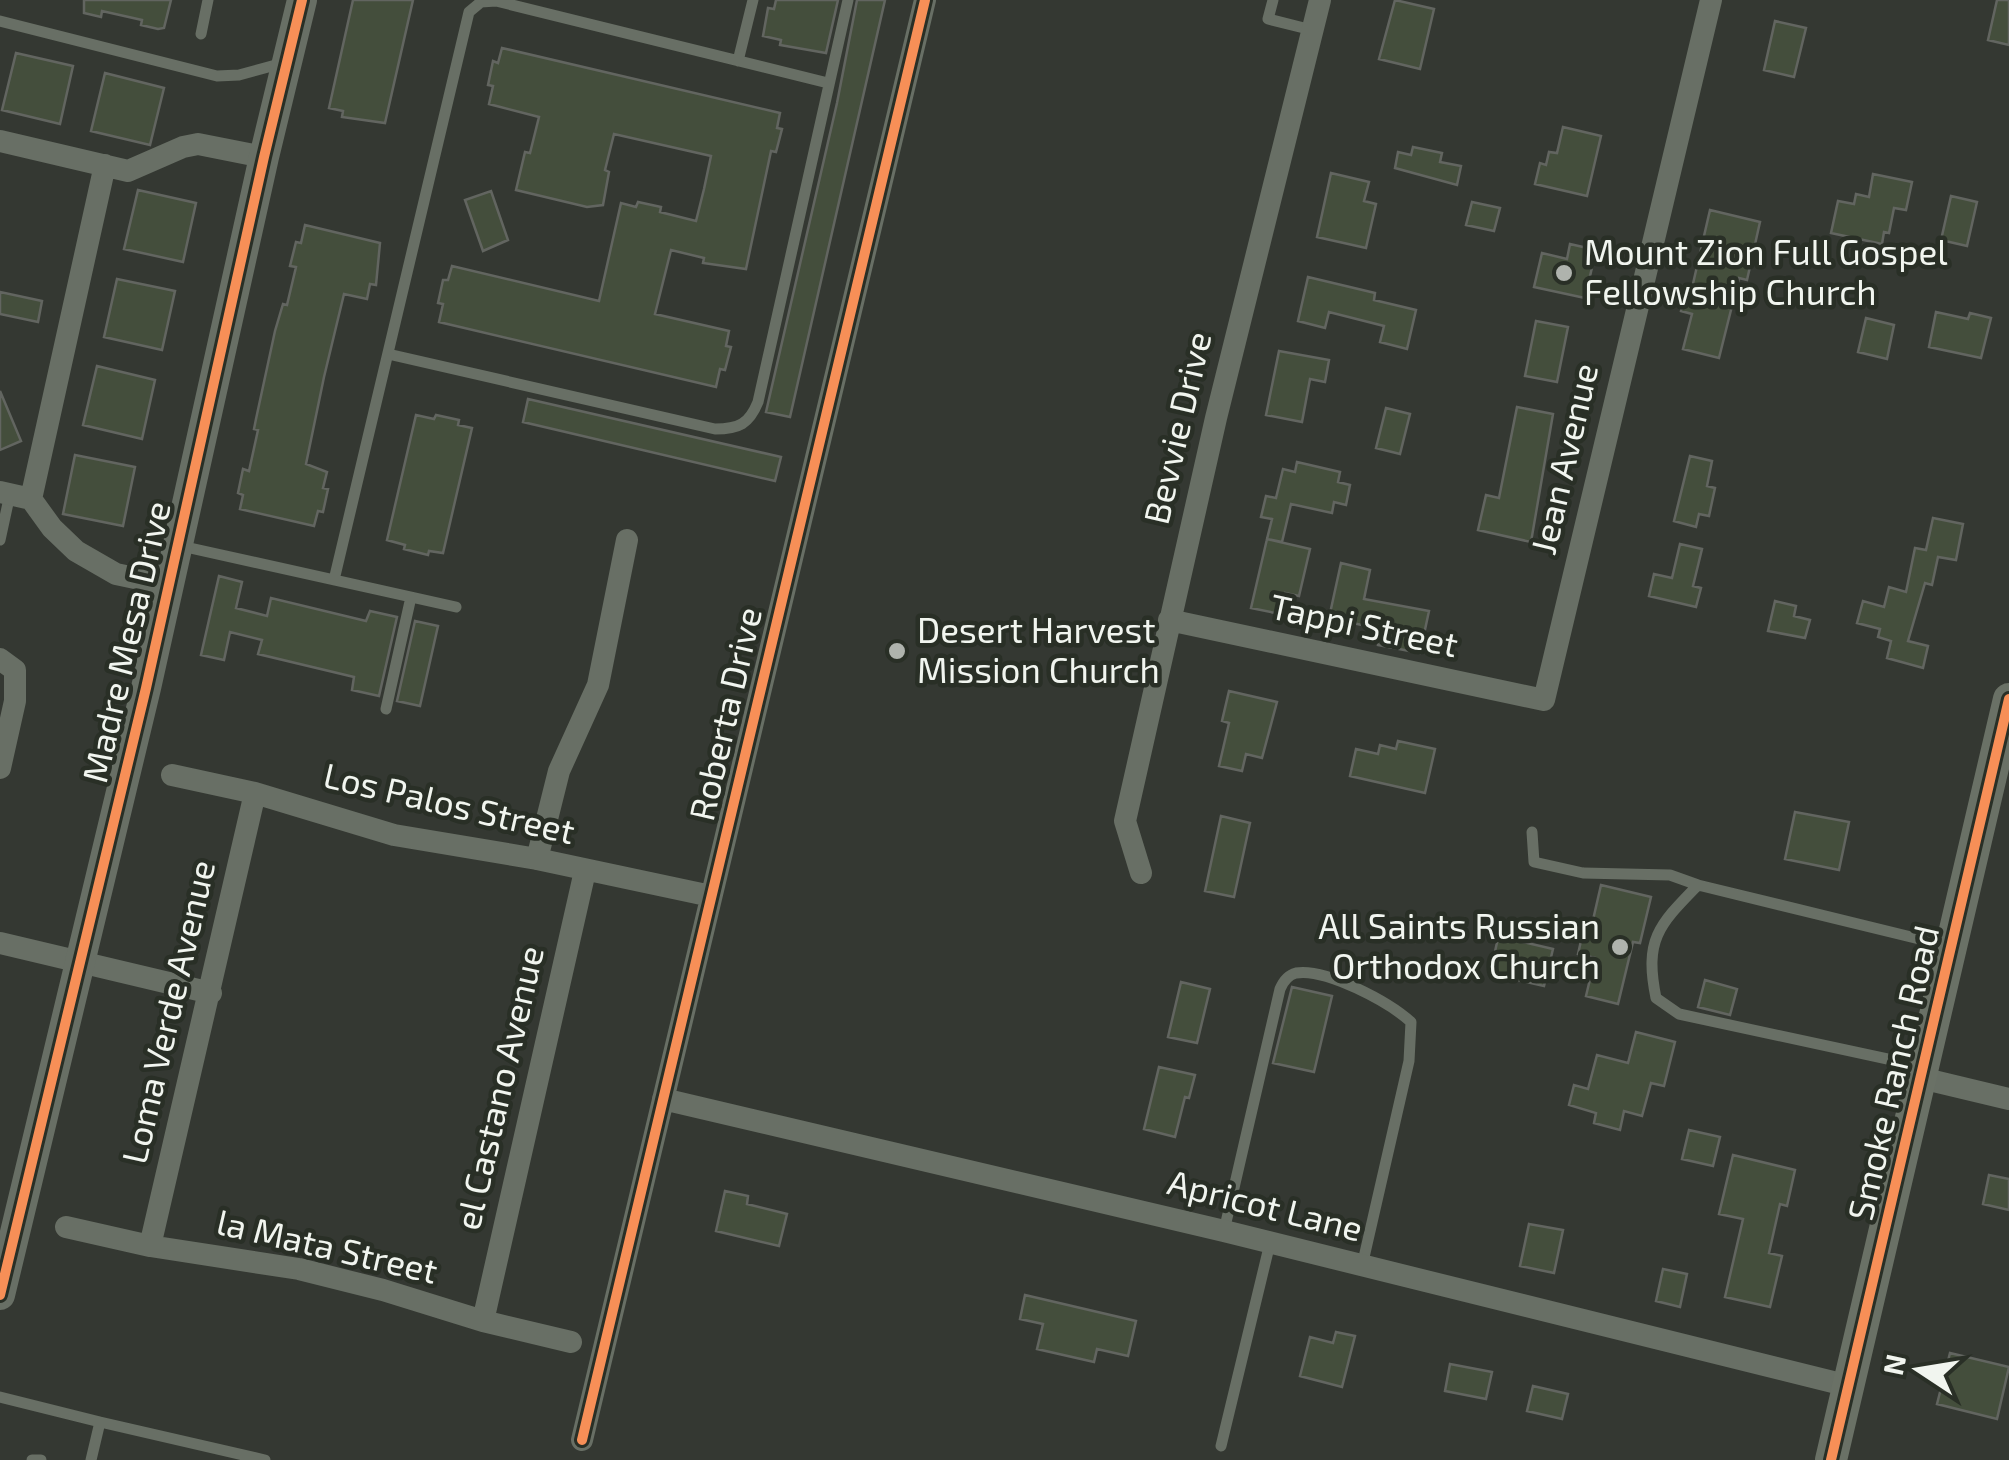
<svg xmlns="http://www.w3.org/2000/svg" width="2009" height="1460" viewBox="0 0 2009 1460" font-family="'Exo 2',sans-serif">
<rect width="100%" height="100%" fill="#343832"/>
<!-- building -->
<path fill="#444e3c" stroke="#626560" stroke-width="2.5" d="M84 0H171L164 28 158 29 141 25 142 20 102 11 101 17 84 13Z
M353 0H413L385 123 342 117 343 111 329 108Z
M776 0H838L826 53 780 45 781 40 763 36 768 8 774 9Z
M857 0H885L790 417 766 412 837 103Z
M1395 0 1434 9 1420 69 1379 59Z
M1997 0H2009V45L1988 40Z
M1775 21 1806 28 1794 77 1764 70Z
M502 48 780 113 777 128 782 129 776 152 771 151 746 269 703 263 704 258 671 250 655 314 729 331 726 346 731 347 725 370 720 369 716 387 439 322 443 304 438 303 443 280H448L452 266 599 301 621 203 636 207 638 202 661 207 660 212 696 221 704 189 711 156 614 134 605 170 609 172 603 205 587 207 516 190 525 152 530 153 539 117 489 104 493 86 488 85 493 61 498 63Z
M16 53 73 66 60 124 2 110Z
M105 73 164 88 150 145 91 131Z
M1563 127 1601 136 1587 196 1535 184 1540 163 1546 165 1549 152 1557 153Z
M1413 147 1442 153 1440 162 1461 166 1457 185 1395 168 1398 152 1411 155Z
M1331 173 1369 182 1364 201 1376 204 1366 248 1317 237Z
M1873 174 1912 182 1906 210 1894 208 1889 233 1884 232 1882 244 1831 233 1838 201 1854 204 1856 194 1869 197Z
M138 190 196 203 183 262 124 249Z
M491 191 508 240 483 251 465 200Z
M1951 196 1977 202 1967 246 1941 240Z
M1472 202 1500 208 1494 231 1466 225Z
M1710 210 1760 222 1747 280 1739 278 1719 358 1683 349 1692 314 1681 311 1686 287 1692 288Z
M305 225 380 243 376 285 370 284 367 299 344 294 324 377 306 464 327 472 323 488 328 489 323 512 318 511 314 526 240 509 243 495 238 493 243 469 249 471 258 430 254 429 256 419 275 331 283 304 287 305 296 267 290 266 296 242 301 243Z
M1570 244 1596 250 1585 298 1534 287 1542 253 1567 259Z
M1308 277 1375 293 1374 300 1416 310 1407 349 1380 342 1384 326 1329 312 1325 328 1298 321Z
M117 279 175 291 162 350 104 337Z
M0 292 42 301 38 322 0 314Z
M1936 312 1968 319 1970 313 1991 318 1981 358 1929 347Z
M1866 318 1894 325 1887 359 1858 352Z
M1536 321 1568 327 1557 382 1525 376Z
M1279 351 1329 360 1325 382 1310 379 1302 422 1266 415Z
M97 366 155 380 142 439 83 425Z
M0 391 21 441 0 450Z
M528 399 781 457 775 481 523 422Z
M1517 407 1553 414 1531 542 1478 530 1486 495 1499 498Z
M1386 408 1410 414 1400 454 1376 448Z
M416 415 434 419 436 415 459 420 458 425 472 428 443 553 429 551 428 555 404 549 405 545 387 540Z
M75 455 135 467 123 526 63 514Z
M1690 456 1712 461 1707 486 1715 488 1709 516 1699 514 1696 527 1674 521Z
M1297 462 1340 472 1338 482 1350 485 1346 505 1334 502 1332 513 1291 504 1282 542 1267 539 1272 519 1261 517 1266 496 1276 498 1283 469 1295 472Z
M1933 518 1963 524 1956 560 1938 557 1932 585 1925 583 1908 641 1928 646 1923 668 1887 658 1891 641 1878 637 1880 629 1857 623 1863 601 1884 607 1889 587 1906 592 1915 548 1926 550Z
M1267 539 1310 549 1299 596 1285 593 1280 614 1251 608Z
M1680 544 1702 549 1693 586 1701 588 1696 607 1649 596 1654 574 1672 578Z
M1341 563 1370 570 1364 599 1429 611 1420 653 1378 645 1381 629 1329 618Z
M219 576 242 582 236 608 267 616 271 598 366 621 370 611 397 617 379 696 352 690 354 677 258 654 262 640 230 632 224 660 201 655Z
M1775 601 1796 606 1794 616 1810 620 1805 638 1768 631Z
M415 621 438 626 420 706 397 701Z
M1229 691 1277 702 1262 758 1246 754 1242 771 1219 766 1229 723 1222 721Z
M1398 741 1435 749 1425 793 1350 776 1356 749 1378 754 1380 745 1396 749Z
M1795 812 1849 822 1839 870 1785 859Z
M1221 816 1250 823 1234 897 1205 891Z
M1601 885 1651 897 1640 943 1633 942 1618 1004 1586 996 1595 958 1578 954 1583 932 1590 933Z
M1500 929 1516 932 1514 940 1553 949 1544 986 1490 974Z
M1705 980 1737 989 1730 1015 1698 1007Z
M1181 982 1210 989 1197 1043 1168 1037Z
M1292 987 1332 996 1314 1072 1273 1063Z
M1636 1032 1675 1042 1664 1086 1651 1083 1642 1116 1624 1111 1620 1130 1594 1123 1596 1113 1569 1105 1574 1085 1588 1089 1597 1055 1628 1063Z
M1159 1067 1195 1075 1189 1098 1185 1097 1175 1137 1144 1129Z
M1689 1130 1720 1137 1713 1166 1682 1159Z
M1733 1155 1795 1170 1787 1206 1780 1204 1769 1253 1782 1256 1770 1307 1725 1297 1743 1219 1719 1214Z
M1989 1175 2009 1179V1210L1983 1204Z
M725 1191 748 1196 747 1204 787 1214 779 1246 716 1231Z
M1529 1224 1563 1230 1554 1273 1520 1266Z
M1663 1269 1687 1274 1680 1307 1656 1301Z
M1025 1295 1136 1321 1128 1356 1097 1349 1094 1362 1037 1349 1043 1324 1020 1319Z
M1336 1332 1355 1336 1342 1387 1300 1376 1310 1337 1333 1343Z
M1950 1353 2009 1367 1997 1419 1937 1404Z
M1450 1364 1492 1372 1486 1399 1445 1391Z
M1533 1386 1568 1394 1562 1419 1527 1411Z"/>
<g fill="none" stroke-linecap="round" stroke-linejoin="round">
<!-- service -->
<path stroke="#686f65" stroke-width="11" d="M1273 0 1268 19 1312 30
M0 21 217 76 239 75 283 63
M201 34 208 0
M738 61 753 0
M388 354 715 429C739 429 749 424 758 402L848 0
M0 540 10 494
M181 546 456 607
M334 580 469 12 481 2 496 1 828 83
M386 709 411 597
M1532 832 1534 862 1583 873 1670 875 1698 885 1948 946
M1698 885C1659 925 1644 939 1656 998L1679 1014 1920 1066
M1224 1231 1280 989C1283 982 1288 975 1296 973 1326 968 1389 1002 1411 1022L1409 1061 1362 1266
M0 1397 100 1422 91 1460
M100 1422 265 1460
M1221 1446 1270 1243
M32 1460H41"/>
<!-- minor -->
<path stroke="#686f65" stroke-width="22" d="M0 141 128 171 183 147 198 144 264 157
M0 492 31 499 52 528 76 551 116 574 168 585
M31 499 105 165
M1169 620 1544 700 1711 0
M0 659 15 670V701L0 768
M172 775 255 793 394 835 537 859 711 896
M537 859 559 771 598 685 627 540
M1141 873 1125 821 1216 418 1320 0
M0 943 211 993
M1921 1078 2009 1099
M663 1099 1224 1231 1849 1386
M66 1227 150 1246 299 1269 383 1290 483 1321 571 1342
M150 1246 255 793
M483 1321 585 871
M582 1440 925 0"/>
<!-- tertiary -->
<path stroke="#686f65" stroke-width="30" d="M0 1295 146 688 264 157 302 0"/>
<!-- secondary -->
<path stroke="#6a7166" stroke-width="32" d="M1831 1460 2009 699"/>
<defs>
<path id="cycleway" d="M0 1295 146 688 264 157 302 0
M582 1440 925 0
M1831 1460 2009 699"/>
</defs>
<!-- cycleway casing -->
<use href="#cycleway" stroke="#292f26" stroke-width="16"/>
<!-- cycleway -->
<use href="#cycleway" stroke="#f78f57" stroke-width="10"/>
</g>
<!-- markers -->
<g fill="#afb3ad" stroke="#292f26" stroke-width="4">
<circle cx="1564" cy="273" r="10"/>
<circle cx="897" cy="651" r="10"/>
<circle cx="1620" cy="947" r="10"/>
</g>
<g text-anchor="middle" stroke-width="9" stroke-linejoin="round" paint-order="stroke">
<!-- poi labels -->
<g font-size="35" fill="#f1f5ef" stroke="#292f26" text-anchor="start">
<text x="1584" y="265">Mount Zion Full Gospel<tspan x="1584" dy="40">Fellowship Church</tspan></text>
<text x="917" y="643">Desert Harvest<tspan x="917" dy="40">Mission Church</tspan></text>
<text x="1600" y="939" text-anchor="end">All Saints Russian<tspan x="1600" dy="40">Orthodox Church</tspan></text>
</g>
<!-- street labels -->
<g font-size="35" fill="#f1f5ef" stroke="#292f26">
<text transform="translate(1178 428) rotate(-77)" y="12">Bevvie Drive</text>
<text transform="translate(1565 459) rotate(-77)" y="12">Jean Avenue</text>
<text transform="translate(1364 626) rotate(12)" y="12">Tappi Street</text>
<text transform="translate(127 642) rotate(-77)" y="12">Madre Mesa Drive</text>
<text transform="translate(726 714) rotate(-77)" y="12">Roberta Drive</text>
<text transform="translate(449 804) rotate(13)" y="12">Los Palos Street</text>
<text transform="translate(169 1012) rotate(-77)" y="12">Loma Verde Avenue</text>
<text transform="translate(1894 1073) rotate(-77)" y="12">Smoke Ranch Road</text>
<text transform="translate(500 1088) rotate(-77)" y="12">el Castano Avenue</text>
<text transform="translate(1265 1206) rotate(14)" y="12">Apricot Lane</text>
<text transform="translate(327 1247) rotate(13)" y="12">la Mata Street</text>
</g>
</g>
<!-- north arrow -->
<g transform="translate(1919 1370) rotate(282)" stroke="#292f26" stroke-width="8" paint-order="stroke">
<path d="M0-8L18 38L0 25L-18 38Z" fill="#f1f5ef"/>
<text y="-15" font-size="28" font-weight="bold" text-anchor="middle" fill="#f1f5ef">N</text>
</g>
</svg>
